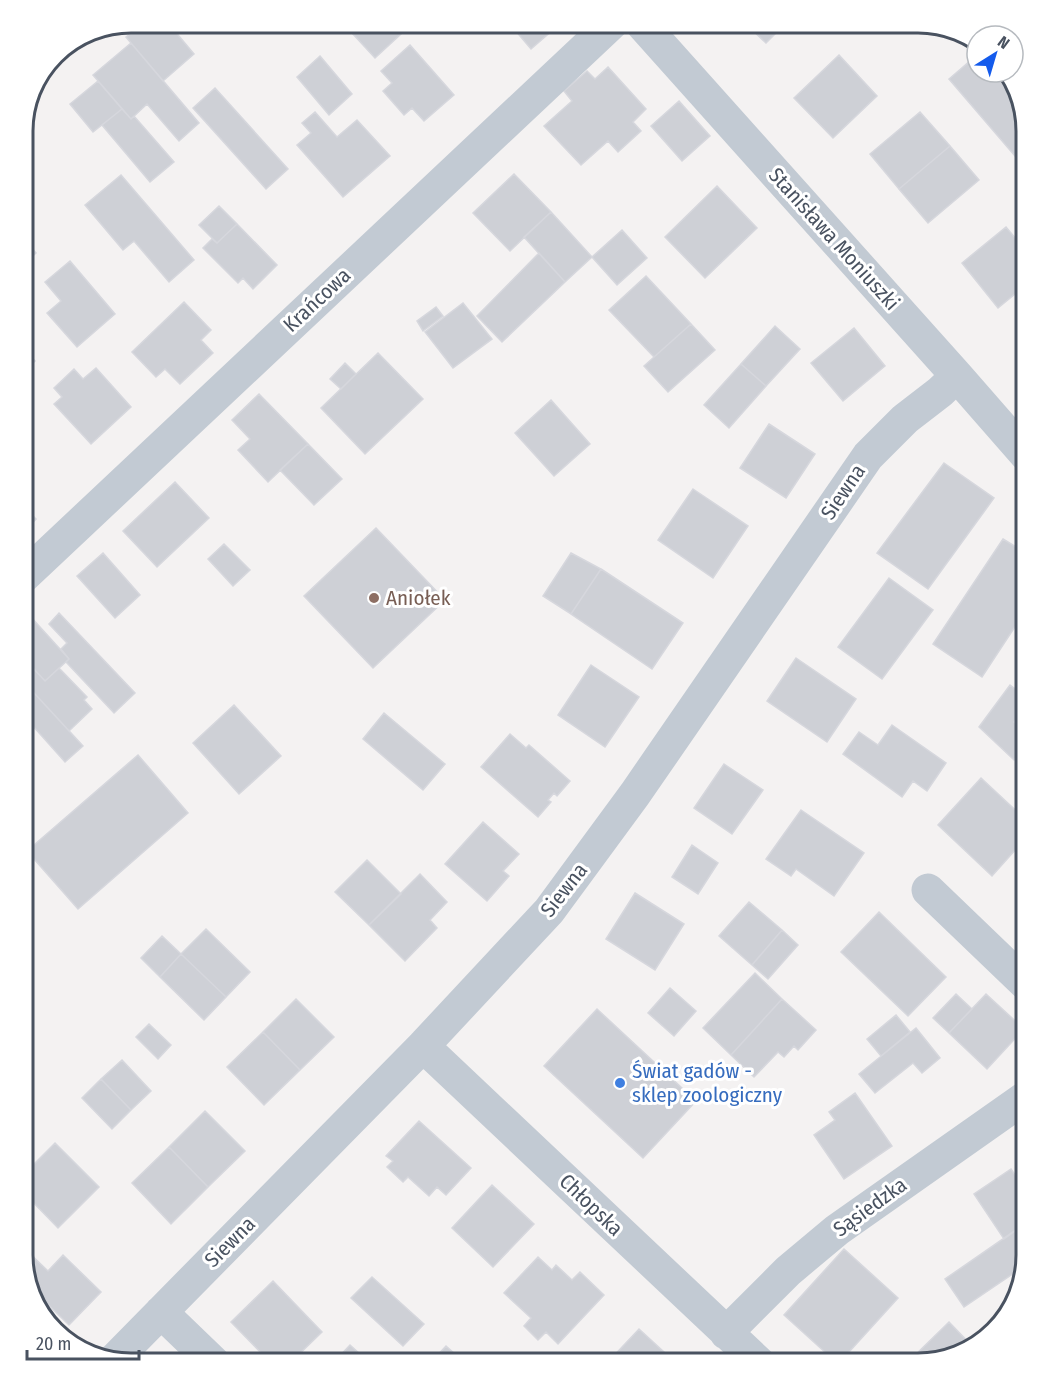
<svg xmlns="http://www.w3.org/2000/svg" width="1049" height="1386" viewBox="0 0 1049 1386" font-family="'Fira Sans Condensed',sans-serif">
<rect width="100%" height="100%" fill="#f4f2f2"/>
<!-- building -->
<path fill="#ced0d6" stroke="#d6d7dd" stroke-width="1.5" d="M143 23H168L194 54 163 81 126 37Z
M363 23H413L375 58 352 33Z
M509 23H561L531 49Z
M745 23H786L766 43Z
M131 43 199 123 179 141 147 104 131 119 93 75Z
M410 45 454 95 424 121 412 108 404 115 383 91 392 83 381 71Z
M839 55 877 96 833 138 794 98Z
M977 55V72H1009L1026 131V147L1015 156 949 79Z
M320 56 352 94 329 115 297 77Z
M608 67 646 109 633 122 641 131 618 152 608 141 581 165 544 126 572 101 564 91 587 71 595 79Z
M98 81 122 109 93 132 70 104Z
M215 88 288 169 266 189 193 108Z
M679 101 710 136 682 161 651 126Z
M122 109 131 119 134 116 174 162 150 182 102 125Z
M315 112 337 137 357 120 390 156 343 197 297 145 311 133 302 123Z
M920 112 950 146 899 189 870 154Z
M950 146 979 180 928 223 899 189Z
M514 174 551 212 510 251 473 213Z
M121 175 194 260 169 282 134 241 123 250 85 205Z
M717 186 757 228 705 278 665 237Z
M219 206 237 224 217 243 199 225Z
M551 212 592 257 565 282 524 237Z
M237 224 277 265 253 289 243 278 238 283 203 248 212 239 217 243Z
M1006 227 1026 251V285L998 308 962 263Z
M622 230 647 258 617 285 592 257Z
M23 238 36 253 23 265Z
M539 253 565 282 502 342 477 316Z
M70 261 115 314 77 347 47 313 61 301 45 282Z
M646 276 691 324 654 357 609 310Z
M184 302 211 330 201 340 213 353 180 384 165 369 156 377 132 352Z
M463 303 492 339 453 368 425 332Z
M436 307 443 316 423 331 417 321Z
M691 324 715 350 668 392 644 366Z
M775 326 800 349 766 386 741 364Z
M854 328 885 366 843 401 811 363Z
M23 348 35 361 23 373Z
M378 353 423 399 365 454 321 408Z
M345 363 356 374 341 389 330 379Z
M741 364 766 386 729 428 704 405Z
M96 368 131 407 91 444 54 404 62 397 54 388 74 369 83 379Z
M259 394 308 444 268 482 238 450 250 439 232 420Z
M551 400 590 444 554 476 515 433Z
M769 424 815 454 786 498 740 468Z
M308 444 342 479 314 505 280 470Z
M944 463 994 498 928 589 877 553Z
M175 482 209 518 157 567 123 531Z
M693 489 748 526 713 578 658 540Z
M23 506 36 519 23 533Z
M376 528 445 600 373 668 304 596Z
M1003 539 1026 553V610L982 677 933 644Z
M224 544 250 570 233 586 208 559Z
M103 553 140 595 115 618 77 576Z
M571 553 601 569 571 614 543 596Z
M601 569 683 623 652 669 571 614Z
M889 578 933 610 882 679 838 647Z
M59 613 135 693 114 713 66 662 69 659 61 649 67 643 49 624Z
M30 616 69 659 45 681 23 657V623Z
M796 658 856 699 827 742 767 701Z
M29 664 45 681 59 668 87 697 84 700 92 709 69 731 23 681V670Z
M591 665 639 697 605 747 558 715Z
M23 681 83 746 65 762 23 715Z
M1010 685 1026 697V706L1014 722 1026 730V744L1014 760 979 727Z
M234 705 281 756 239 794 193 743Z
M384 713 445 764 423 790 363 739Z
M892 725 946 763 927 791 913 781 902 797 843 754 859 732 878 745Z
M510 734 526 748 529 745 570 781 557 796 554 793 548 800 551 802 538 817 481 767Z
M138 755 188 813 78 909 27 851Z
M724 764 763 790 732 834 694 808Z
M981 778 1026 820V838L992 876 938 825Z
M801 810 864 853 834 896 796 869 791 876 766 859Z
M483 822 519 854 503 871 509 876 487 901 445 864Z
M692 845 718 863 698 894 672 877Z
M367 860 401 894 369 925 335 892Z
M420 874 447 902 430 920 437 928 405 961 369 925Z
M635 893 684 924 655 970 606 939Z
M749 902 782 930 752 965 719 936Z
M879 912 946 977 908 1016 841 952Z
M206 929 250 972 226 997 181 954Z
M782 930 798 945 768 979 752 965Z
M162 936 181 954 160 977 141 958Z
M181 954 226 997 204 1020 160 977Z
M755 973 782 999 731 1055 703 1028Z
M670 988 696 1011 674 1036 648 1013Z
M956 994 972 1009 949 1033 933 1018Z
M986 994 1024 1029 987 1069 949 1033Z
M296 999 334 1037 300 1070 263 1032Z
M782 999 816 1030 798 1050 794 1046 784 1057 778 1052 754 1077 731 1055Z
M597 1009 696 1101 643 1158 544 1066Z
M896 1015 910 1032 881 1056 867 1039Z
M149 1024 171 1045 158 1059 136 1037Z
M916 1028 940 1058 922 1073 913 1063 875 1093 859 1074Z
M263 1032 300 1070 264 1105 227 1067Z
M122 1060 151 1091 131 1110 101 1079Z
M101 1079 131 1110 112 1129 82 1098Z
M855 1093 892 1146 844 1179 814 1135 835 1120 829 1112Z
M205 1111 245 1151 208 1187 169 1147Z
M419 1121 471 1168 446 1195 437 1187 429 1196 408 1177 403 1182 387 1167 393 1161 386 1156Z
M55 1143 99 1187 58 1228 23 1192V1175Z
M169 1147 208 1187 171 1224 132 1183Z
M1011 1169 1026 1191V1223L1004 1239 974 1194Z
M492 1185 534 1224 493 1267 452 1228Z
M1026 1223V1255L1023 1267 964 1307 945 1279Z
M23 1247 48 1271 63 1255 101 1292 69 1325 33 1290 22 1255Z
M844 1249 898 1298 839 1363H837L784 1315Z
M538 1257 552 1270 556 1265 572 1280 580 1272 604 1295 558 1344 546 1332 538 1340 524 1326 531 1318 504 1293Z
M372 1277 424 1324 403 1346 351 1298Z
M273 1281 322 1332 290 1363H271L231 1322Z
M949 1322 973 1347 918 1363H907Z
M639 1329 676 1363H607Z
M350 1345 370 1363H333Z
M446 1346 465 1363H430Z"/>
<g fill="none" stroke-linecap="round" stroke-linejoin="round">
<!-- minor -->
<path stroke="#c2cad3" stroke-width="33" d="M641 23 957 376 1026 455
M23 577 612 23
M928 890 1026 984
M423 1046 759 1363
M161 1312 214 1363
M726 1333 788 1271 837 1230 1026 1097
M115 1359 423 1046 549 911 635 794 868 456 905 419 940 392 957 376"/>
</g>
<!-- markers -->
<circle fill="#8d6e63" stroke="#fff" stroke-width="2" cx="374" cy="598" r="6"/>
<circle fill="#3f7fe0" stroke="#fff" stroke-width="2" cx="620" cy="1083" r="6"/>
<g text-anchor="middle" stroke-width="6" stroke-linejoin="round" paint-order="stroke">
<!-- street labels -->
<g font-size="21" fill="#495260" stroke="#fff">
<text transform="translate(834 239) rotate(48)" y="7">Stanisława Moniuszki</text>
<text transform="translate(317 300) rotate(-43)" y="7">Krańcowa</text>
<text transform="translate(843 492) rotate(-56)" y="7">Siewna</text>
<text transform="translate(564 890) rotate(-52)" y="7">Siewna</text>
<text transform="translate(591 1205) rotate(44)" y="7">Chłopska</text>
<text transform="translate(870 1207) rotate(-36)" y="7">Sąsiedzka</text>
<text transform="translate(230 1242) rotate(-45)" y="7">Siewna</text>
</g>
<!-- education labels -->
<g font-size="21" fill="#785e54" stroke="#fff" text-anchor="start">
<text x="386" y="605">Aniołek</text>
</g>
<!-- shop labels -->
<g font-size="21" fill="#366cbe" stroke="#fff" text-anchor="start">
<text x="632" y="1078">Świat gadów -<tspan x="632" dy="24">sklep zoologiczny</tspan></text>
</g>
</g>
<!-- crop -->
<path d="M0 0H1049V1386H0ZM131 33H918A98 98 0 0 1 1016 131V1255A98 98 0 0 1 918 1353H131A98 98 0 0 1 33 1255V131A98 98 0 0 1 131 33Z" fill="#fff" fill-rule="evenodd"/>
<path fill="none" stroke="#495260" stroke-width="3" d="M131 33H918A98 98 0 0 1 1016 131V1255A98 98 0 0 1 918 1353H131A98 98 0 0 1 33 1255V131A98 98 0 0 1 131 33Z"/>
<!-- north arrow -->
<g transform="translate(995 54) rotate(37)"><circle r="28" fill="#ffffff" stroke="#b6babf" stroke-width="1.5"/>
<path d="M0-4.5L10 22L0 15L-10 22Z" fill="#145bec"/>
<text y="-9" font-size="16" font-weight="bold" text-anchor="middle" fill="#495260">N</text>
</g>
<!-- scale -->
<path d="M27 1350v9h112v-9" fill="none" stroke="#495260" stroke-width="3"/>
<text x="36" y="1350" font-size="18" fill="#495260" stroke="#ffffff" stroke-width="4.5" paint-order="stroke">20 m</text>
</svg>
